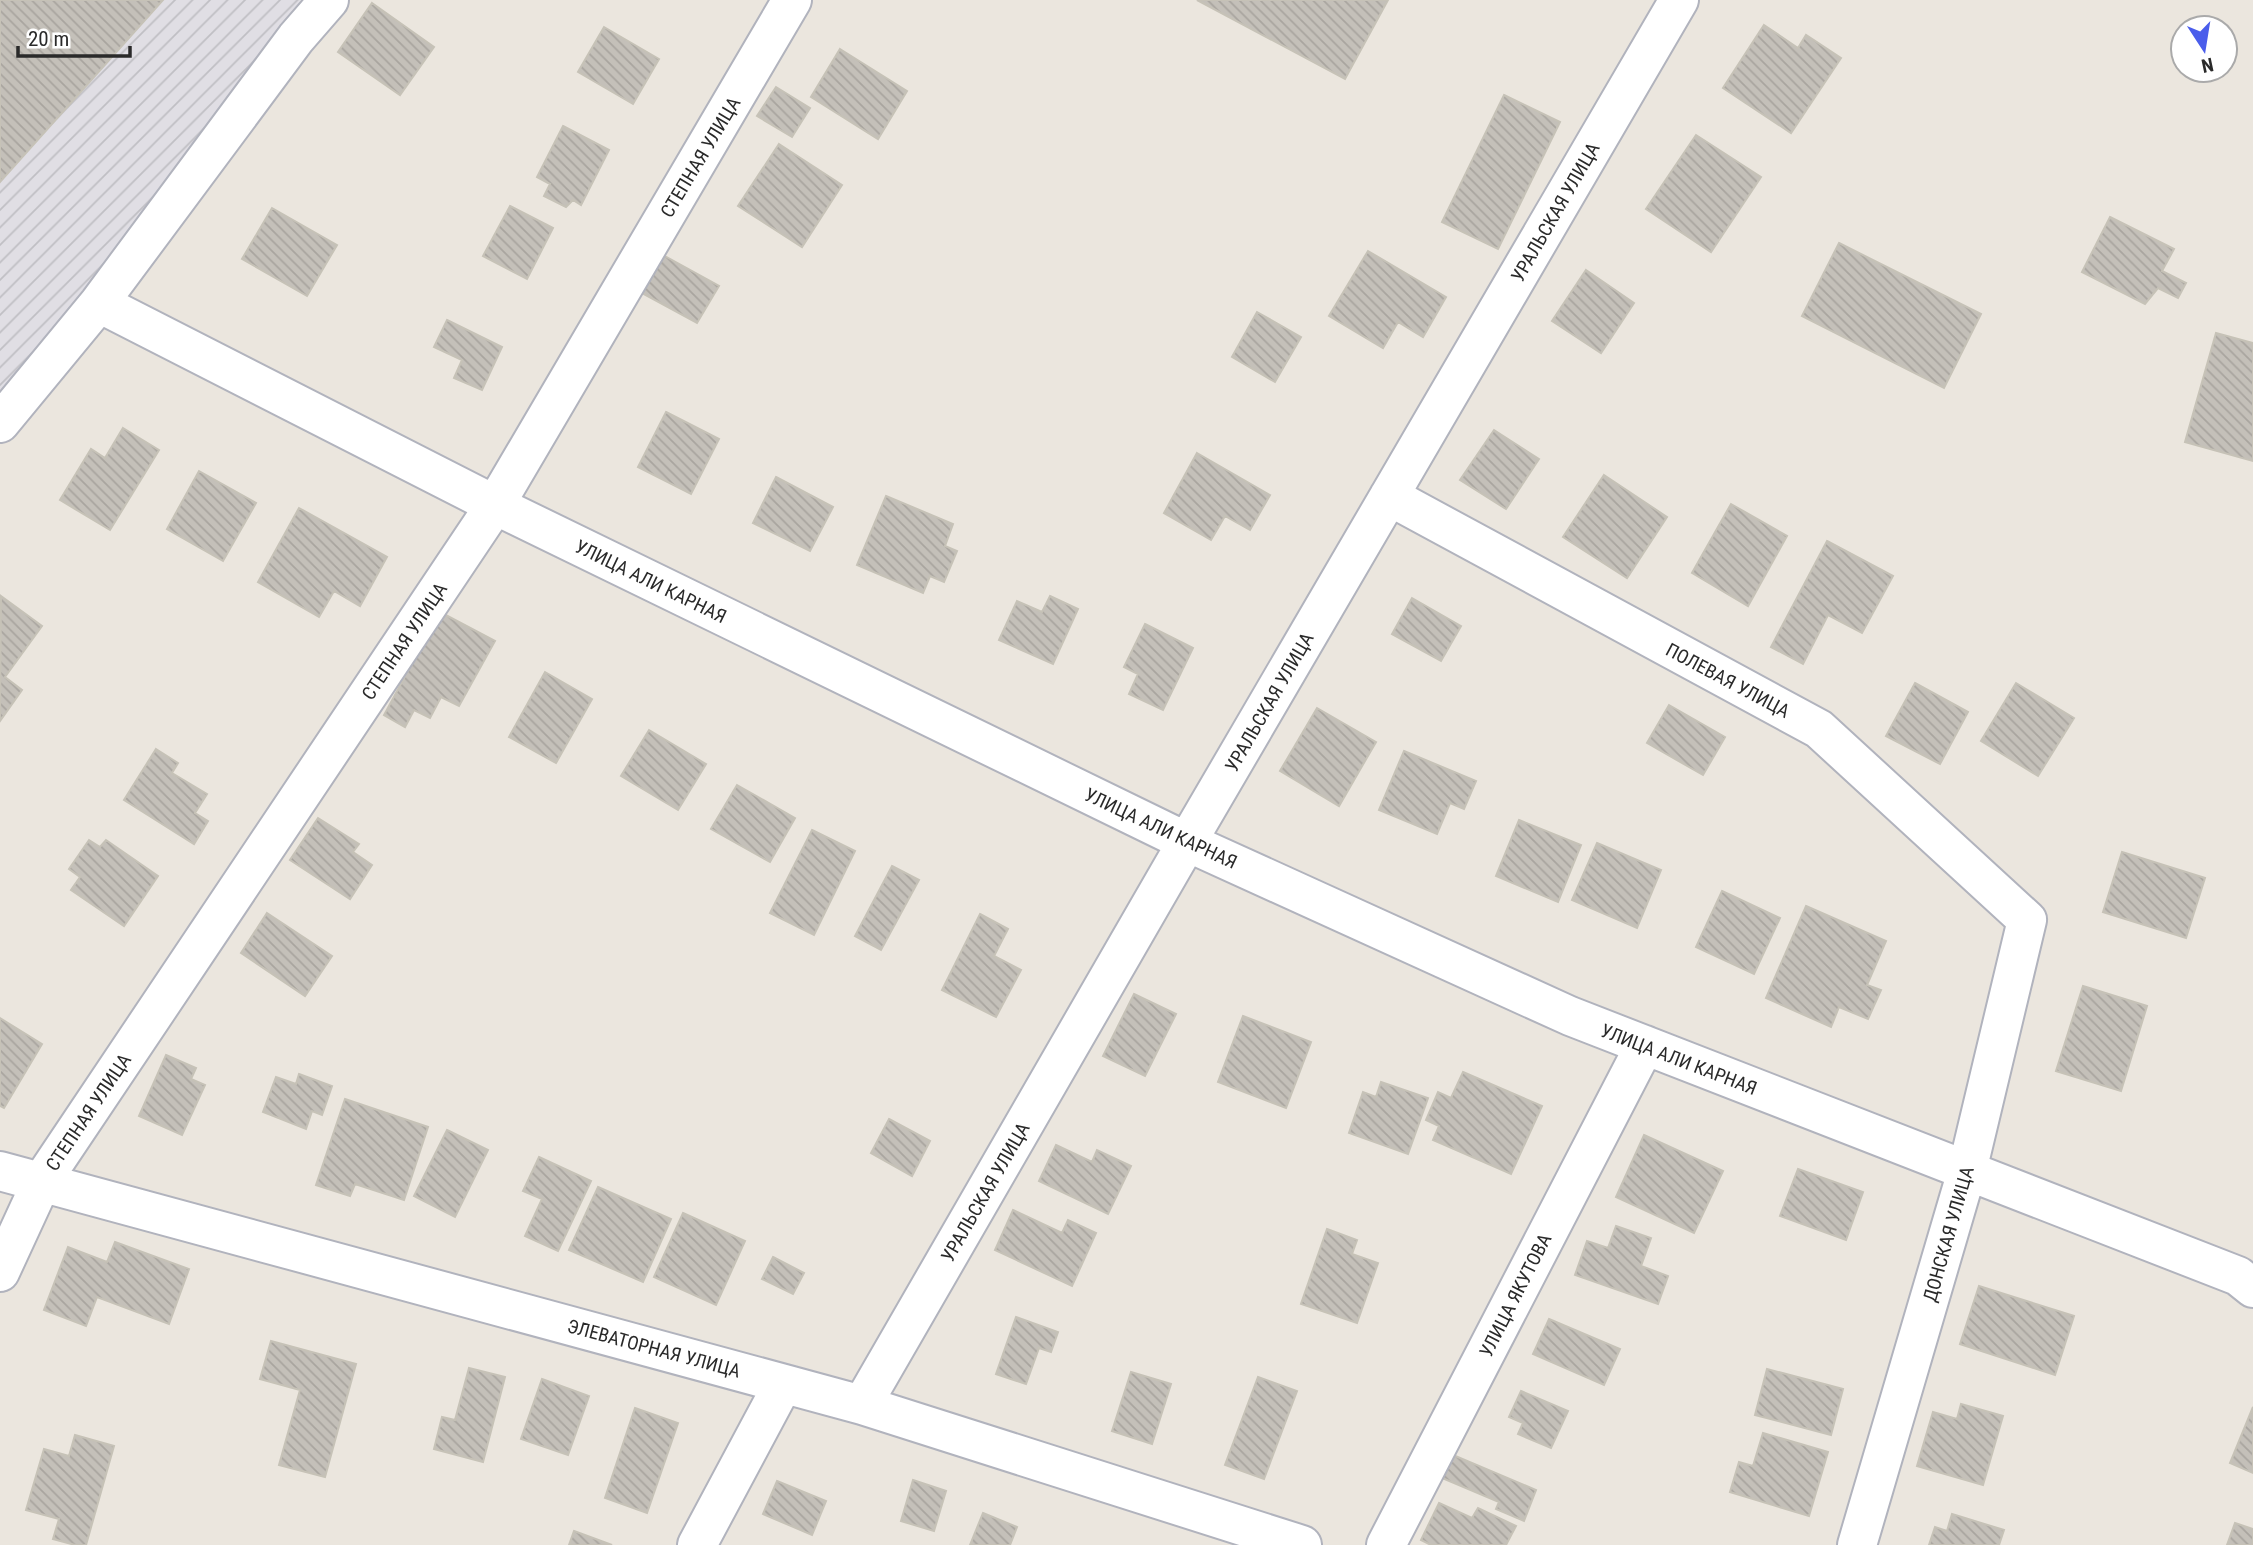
<svg xmlns="http://www.w3.org/2000/svg" width="2253" height="1545" viewBox="0 0 2253 1545" font-family="'Roboto Condensed',sans-serif">
<defs>
<pattern id="industrial-furrows" width="10" height="10" patternUnits="userSpaceOnUse" patternTransform="scale(1.75)"><rect width="10" height="10" fill="#e0dee4"/><path d="M-1 1l2-2M0 10L10 0M9 11l2-2" fill="none" stroke="#c0bfc4"/></pattern>
<pattern id="building-back-hatch" width="6" height="6" patternUnits="userSpaceOnUse" patternTransform="scale(1.75)"><rect width="6" height="6" fill="#c4c0b9"/><path d="M-1 5l2 2M0 0l6 6M5-1l2 2" fill="none" stroke="#a9a59f"/></pattern>
</defs>
<rect width="100%" height="100%" fill="#ebe6de"/>
<!-- industrial -->
<path fill="url(#industrial-furrows)" d="M0 0H348L0 423Z"/>
<!-- building -->
<path fill="url(#building-back-hatch)" stroke="#c6c2b7" stroke-width="2" d="M0 0H163L0 182Z
M1197 0H1388L1345 79Z
M372 3 434 47 400 95 338 52Z
M1764 25 1798 48 1806 35 1841 58 1791 133 1723 88Z
M604 27 659 59 633 104 578 72Z
M840 49 907 91 878 139 811 97Z
M776 87 810 108 792 137 757 116Z
M1504 95 1560 122 1498 249 1442 222Z
M563 126 609 150 581 205 573 200 566 207 544 196 550 184 537 177Z
M1696 135 1761 177 1711 252 1646 209Z
M779 144 842 185 802 247 738 206Z
M510 206 553 228 527 279 483 256Z
M272 208 337 245 307 296 242 259Z
M2110 217 2174 249 2162 271 2186 283 2178 298 2158 288 2145 304 2082 272Z
M1839 243 1981 314 1944 388 1802 316Z
M1368 251 1446 297 1423 337 1398 322 1383 348 1329 316Z
M663 255 719 286 697 323 642 293Z
M1586 270 1634 303 1601 353 1552 321Z
M1257 312 1301 337 1275 382 1232 357Z
M447 320 502 347 482 390 454 378 462 360 434 347Z
M2216 333 2253 343V461L2185 442Z
M666 412 719 439 691 494 638 467Z
M123 428 159 450 110 530 60 500 91 449 105 458Z
M1494 430 1539 459 1506 509 1460 480Z
M1197 453 1270 495 1250 530 1225 516 1211 540 1164 513Z
M199 471 256 503 223 561 167 529Z
M1604 475 1667 517 1627 578 1563 537Z
M776 477 833 507 810 551 753 523Z
M886 496 953 524 945 546 957 551 944 582 930 576 923 593 857 565Z
M1731 504 1787 536 1748 606 1692 573Z
M299 508 387 557 360 606 334 591 319 617 258 582Z
M1827 541 1893 576 1862 633 1828 615 1803 664 1771 647Z
M1 596 42 626 5 677 22 690 0 721Z
M1050 596 1078 609 1053 664 999 640 1017 601 1042 612Z
M1412 598 1461 626 1441 661 1392 634Z
M440 612 495 641 459 706 441 697 430 718 414 710 405 727 384 715Z
M1145 624 1193 648 1163 710 1129 694 1138 674 1124 667Z
M545 672 592 699 556 763 509 737Z
M1915 683 1968 712 1940 764 1886 736Z
M2016 683 2074 718 2038 776 1981 741Z
M1669 705 1725 737 1703 775 1647 743Z
M1317 708 1376 742 1339 806 1280 771Z
M649 730 706 764 678 810 621 776Z
M156 749 178 763 172 773 207 794 195 813 208 821 194 844 124 800Z
M1404 751 1476 781 1464 809 1450 803 1437 834 1379 810Z
M737 785 795 818 770 862 711 829Z
M318 818 359 844 353 852 372 865 350 899 290 860Z
M1519 820 1581 845 1558 902 1496 876Z
M812 830 855 851 814 935 770 913Z
M89 840 100 847 106 840 158 876 124 926 71 890 80 877 69 869Z
M1597 843 1661 870 1637 928 1572 900Z
M2122 852 2205 878 2186 938 2103 912Z
M892 866 919 880 881 950 855 936Z
M1722 891 1780 918 1754 974 1696 947Z
M1806 906 1886 941 1867 985 1881 990 1868 1019 1839 1007 1831 1027 1766 998Z
M267 913 332 956 305 996 241 953Z
M980 914 1008 929 994 956 1021 970 996 1017 942 990Z
M2083 986 2147 1006 2121 1091 2056 1071Z
M1134 994 1176 1014 1145 1076 1103 1056Z
M1243 1016 1311 1042 1286 1108 1218 1082Z
M0 1018 42 1044 4 1108 0 1106Z
M166 1055 196 1068 191 1079 205 1085 182 1135 139 1116Z
M1463 1072 1542 1106 1511 1174 1433 1140 1439 1126 1426 1120 1438 1092 1451 1098Z
M299 1074 332 1086 322 1115 312 1111 306 1129 263 1112 276 1077 296 1084Z
M1381 1082 1428 1098 1408 1154 1349 1133 1363 1092 1376 1097Z
M345 1099 428 1127 404 1200 355 1184 350 1196 316 1185Z
M889 1119 930 1141 912 1176 871 1153Z
M447 1130 488 1150 455 1217 414 1196Z
M1644 1135 1723 1171 1694 1233 1616 1197Z
M1056 1145 1092 1162 1097 1150 1131 1166 1108 1214 1039 1181Z
M539 1157 591 1181 558 1251 525 1236 542 1199 523 1191Z
M1798 1169 1863 1192 1846 1240 1780 1216Z
M598 1187 671 1219 643 1282 569 1250Z
M1013 1210 1062 1233 1068 1220 1096 1233 1072 1286 995 1250Z
M683 1213 745 1241 716 1305 654 1277Z
M1616 1226 1651 1238 1641 1266 1668 1276 1658 1304 1575 1275 1587 1241 1608 1248Z
M1327 1229 1357 1240 1352 1254 1378 1263 1357 1323 1301 1304Z
M115 1242 189 1269 169 1324 97 1297 86 1326 44 1310 68 1247 107 1262Z
M773 1257 804 1273 793 1294 762 1279Z
M1979 1286 2074 1316 2055 1375 1960 1344Z
M1016 1317 1058 1332 1051 1352 1039 1348 1026 1384 996 1374Z
M1549 1319 1620 1349 1604 1385 1533 1354Z
M271 1341 356 1364 325 1477 279 1465 300 1390 260 1379Z
M469 1368 505 1377 483 1462 434 1449 442 1417 455 1420Z
M1767 1369 1843 1389 1831 1435 1755 1415Z
M1131 1372 1171 1384 1152 1444 1112 1431Z
M1258 1377 1297 1391 1264 1479 1225 1465Z
M542 1379 589 1396 568 1455 521 1439Z
M1521 1391 1568 1411 1551 1448 1518 1434 1523 1423 1509 1417Z
M1961 1404 2003 1416 1983 1485 1917 1466 1933 1412 1957 1419Z
M2253 1407V1473L2230 1463Z
M635 1408 678 1423 647 1513 605 1498Z
M1763 1433 1828 1452 1809 1516 1730 1492 1739 1462 1753 1466Z
M75 1435 114 1446 86 1545H75L53 1539 59 1519 26 1510 44 1449 69 1456Z
M1453 1455 1536 1490 1524 1521 1496 1509 1499 1502 1442 1478Z
M913 1480 946 1491 934 1531 901 1521Z
M777 1481 826 1501 812 1535 763 1514Z
M1439 1503 1472 1518 1478 1508 1516 1526 1506 1545H1431L1421 1540Z
M983 1513 1017 1527 1010 1545H970Z
M1952 1514 2004 1530 1999 1545H1929L1935 1527 1947 1531Z
M2235 1523 2253 1529V1545H2227Z
M574 1531 612 1545H569Z"/>
<g fill="none" stroke-linecap="round" stroke-linejoin="round">
<defs>
<path id="street" d="M99 303 495 505 1187 842 1570 1016 2238 1276 2253 1288
M0 423 99 303 296 38 329 0
M1389 496 1819 729 2027 920 1967 1171 1857 1545
M0 1171 862 1405 1302 1545
M0 1272 42 1181 495 505 792 0
M862 1405 1187 842 1679 0
M697 1545 783 1384
M1386 1545 1645 1045"/>
</defs>
<!-- street casing -->
<use href="#street" stroke="#b1b3bd" stroke-width="42"/>
<!-- street -->
<use href="#street" stroke="#fff" stroke-width="38"/>
</g>
<g text-anchor="middle" stroke-width="7" stroke-linejoin="round" paint-order="stroke">
<!-- street labels -->
<g font-size="19" fill="#2a2a2a" stroke="#fff">
<text transform="translate(700 157) rotate(-59)" y="7">СТЕПНАЯ УЛИЦА</text>
<text transform="translate(1555 212) rotate(-60)" y="7">УРАЛЬСКАЯ УЛИЦА</text>
<text transform="translate(651 581) rotate(26)" y="7">УЛИЦА АЛИ КАРНАЯ</text>
<text transform="translate(404 641) rotate(-56)" y="7">СТЕПНАЯ УЛИЦА</text>
<text transform="translate(1728 680) rotate(28)" y="7">ПОЛЕВАЯ УЛИЦА</text>
<text transform="translate(1269 702) rotate(-60)" y="7">УРАЛЬСКАЯ УЛИЦА</text>
<text transform="translate(1161 828) rotate(25)" y="7">УЛИЦА АЛИ КАРНАЯ</text>
<text transform="translate(1679 1059) rotate(21)" y="7">УЛИЦА АЛИ КАРНАЯ</text>
<text transform="translate(88 1112) rotate(-56)" y="7">СТЕПНАЯ УЛИЦА</text>
<text transform="translate(985 1192) rotate(-60)" y="7">УРАЛЬСКАЯ УЛИЦА</text>
<text transform="translate(1948 1234) rotate(-74)" y="7">ДОНСКАЯ УЛИЦА</text>
<text transform="translate(1515 1295) rotate(-63)" y="7">УЛИЦА ЯКУТОВА</text>
<text transform="translate(654 1348) rotate(15)" y="7">ЭЛЕВАТОРНАЯ УЛИЦА</text>
</g>
</g>
<!-- north arrow -->
<g transform="translate(2204 49) rotate(168)"><circle r="33" fill="#ffffff" stroke="#aaaaaa" stroke-width="2"/>
<path d="M0-5L12 26L0 18L-12 26Z" fill="#4a5deb"/>
<text y="-10" font-size="19" font-weight="bold" text-anchor="middle" fill="#2a2a2a">N</text>
</g>
<!-- scale -->
<path d="M18 46v10h112v-10" fill="none" stroke="#2a2a2a" stroke-width="3.5"/>
<text x="28" y="46" font-size="21" fill="#2a2a2a" stroke="#ffffff" stroke-width="5" paint-order="stroke">20 m</text>
</svg>
